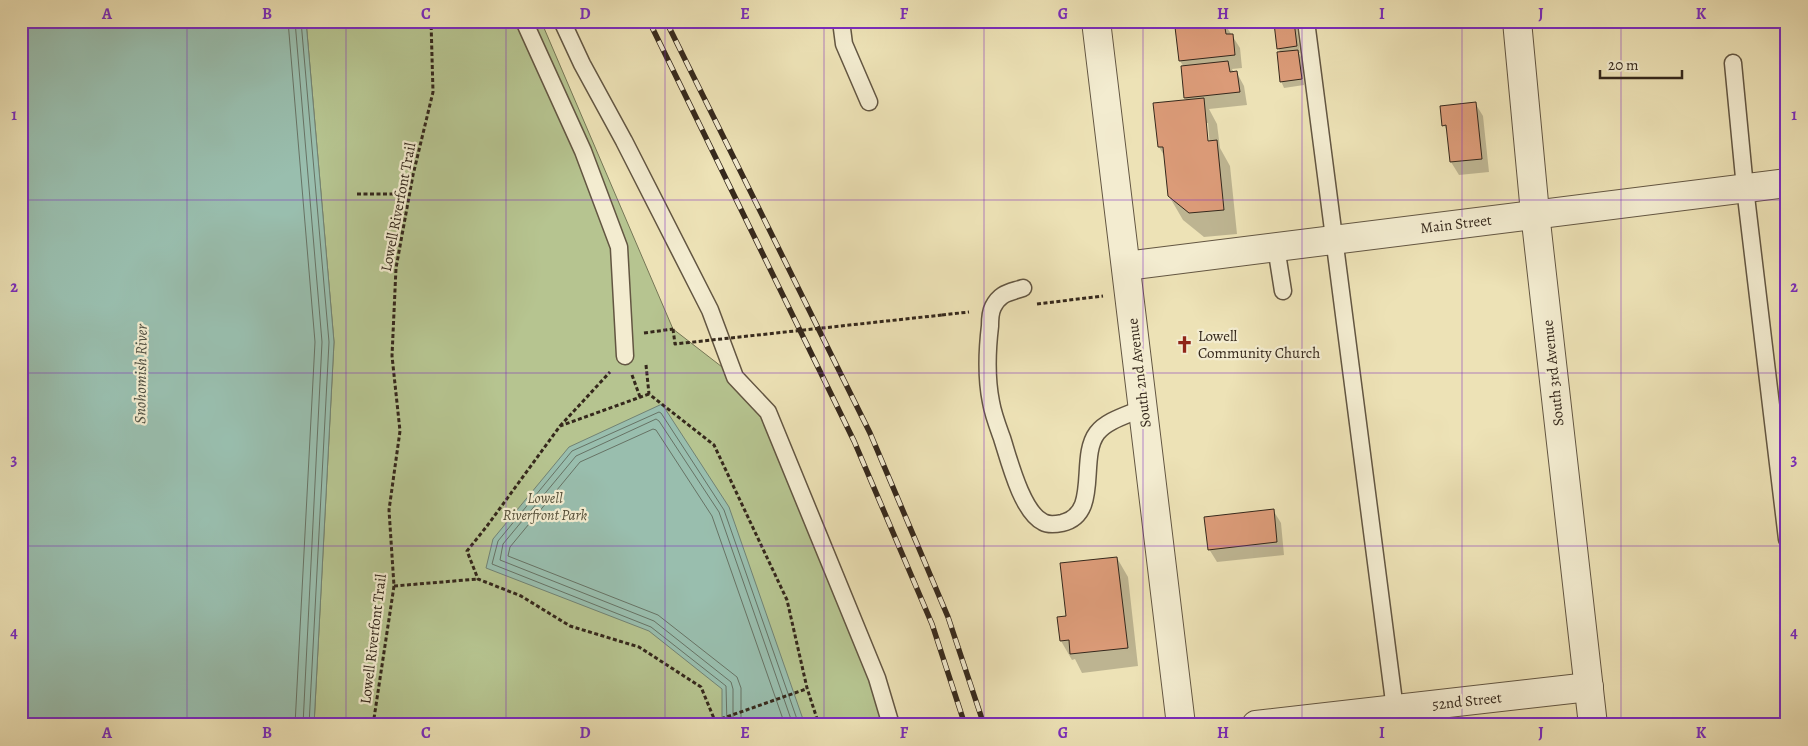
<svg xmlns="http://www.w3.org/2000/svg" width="1808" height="746" viewBox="0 0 1808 746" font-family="Alegreya,serif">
<rect width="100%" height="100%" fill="#ede2b6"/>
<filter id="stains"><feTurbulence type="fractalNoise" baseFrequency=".004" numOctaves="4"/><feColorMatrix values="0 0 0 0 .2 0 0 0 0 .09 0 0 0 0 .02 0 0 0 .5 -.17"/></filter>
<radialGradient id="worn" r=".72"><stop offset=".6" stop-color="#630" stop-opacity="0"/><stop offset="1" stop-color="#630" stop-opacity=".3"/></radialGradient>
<!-- green -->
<path fill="#b6c490" stroke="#767656" d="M306 21H541L673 329 735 377 768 412 891 725H314L334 342Z"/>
<!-- water -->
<path fill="#99beae" stroke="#718274" d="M21 21H306L334 342 314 725H21Z
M662 404 729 507 805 725H722V689L649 631 486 568 493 539 569 447Z"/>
<!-- shadow -->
<path fill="#0003" fill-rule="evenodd" d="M1294 22 1297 28 1300 53H1299L1301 57 1304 85 1284 88 1281 81V53L1278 48Z
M1224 23 1240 48 1242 68 1232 69 1234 73H1237L1244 86 1247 105 1209 109 1217 124 1220 148 1230 166 1237 234 1204 237 1183 220 1169 196 1165 157 1159 147 1187 101 1185 98 1184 67 1180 61ZM1205 123H1208L1210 147H1208Z
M1475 103 1483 116 1489 172 1459 175 1451 162 1448 133 1444 125Z
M1273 510 1281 523 1284 555 1217 562 1209 549Z
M1117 558 1128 577 1138 666 1082 673 1075 659 1072 660 1061 641 1067 617Z"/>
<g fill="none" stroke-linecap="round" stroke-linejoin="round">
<!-- shore -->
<path stroke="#677365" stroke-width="1" d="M288 21 315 342 295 725
M295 21 322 342 303 725
M301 21 329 342 309 725
M727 725 726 686 651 627 492 564 498 541 572 451 659 412 661 413 724 510 799 725
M733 725V689L731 682 654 621 500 560 503 544 576 456 656 419 659 421 719 512 793 725
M741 725V688L737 677 658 615 508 556 510 547 580 462 653 429 656 430 712 516 785 725"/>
</g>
<!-- building -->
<path fill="#db9b78" stroke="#35281c" d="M1294 21 1297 46 1277 49 1274 23Z
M1224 22 1226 34H1233L1235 55 1179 61 1175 27Z
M1298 50 1302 79 1280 82 1277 52Z
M1228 61 1230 72 1237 71 1240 92 1184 98 1181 66Z
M1204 98 1208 141 1217 140 1224 210 1189 213 1168 196 1163 147H1158L1153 103Z
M1476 102 1482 159 1450 162 1446 125 1442 126 1440 106Z
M1274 509 1277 542 1208 550 1204 517Z
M1117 557 1128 648 1070 654 1069 640 1060 641 1057 617 1066 616 1060 563Z"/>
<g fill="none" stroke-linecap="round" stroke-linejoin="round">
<defs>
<path id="service" d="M524 21 583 151 619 247 625 356
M562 21 582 64 624 141 710 310 735 377 768 412 877 678 891 725
M841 21 844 44 869 102
M1306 21 1397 725
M1733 63 1745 188 1787 539
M1276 247 1283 291
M1023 288C1008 293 1000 293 993 307 990 313 990 320 990 326 987 351 986 377 991 402 993 414 998 427 1002 438 1009 460 1022 512 1043 522 1048 525 1057 524 1062 523 1101 514 1078 458 1097 433 1107 420 1128 415 1143 408"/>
<path id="minor" d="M1126 266 1787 183
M1256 725 1589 687"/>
<path id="tertiary" d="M1096 21 1181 725
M1517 21 1535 213 1593 725"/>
</defs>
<!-- service casing -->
<use href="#service" stroke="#635642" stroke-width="19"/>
<!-- minor casing -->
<use href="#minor" stroke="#635642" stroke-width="30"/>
<!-- tertiary casing -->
<use href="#tertiary" stroke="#635642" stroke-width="30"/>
<!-- path -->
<path stroke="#35281c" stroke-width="3" stroke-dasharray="4 2.5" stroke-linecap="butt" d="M357 194H409
M1037 304 1103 296
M942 315 969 312
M644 333 673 329
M646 365 649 394 714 445 787 600 807 688 819 725
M632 375 640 397
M649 394 560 426 487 526 467 551 478 579 521 596 570 626 639 647 701 687 715 721 714 725
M560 426 610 372
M394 586 478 579
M715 721 806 689
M373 725 394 586 389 510 400 431 392 356 396 268 413 175 433 92 431 21"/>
<!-- service -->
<use href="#service" stroke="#f3ecd0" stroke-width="16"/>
<!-- minor -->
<use href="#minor" stroke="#f3ecd0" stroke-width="28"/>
<!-- tertiary -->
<use href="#tertiary" stroke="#f3ecd0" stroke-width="28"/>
<defs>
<path id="rail" d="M649 21 854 441 932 624 965 725
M666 21 870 433 948 617 984 725"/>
</defs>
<!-- rail casing -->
<use href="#rail" stroke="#35281c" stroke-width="5.5"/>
<!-- rail -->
<use href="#rail" stroke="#f3ecd0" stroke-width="4" stroke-dasharray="11" stroke-linecap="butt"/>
<!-- path-bridge -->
<path stroke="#35281c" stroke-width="3" stroke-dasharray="4 2.5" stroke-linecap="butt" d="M673 329 675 344 942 315"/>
</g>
<!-- grid -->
<path fill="none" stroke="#7b2cbf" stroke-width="1" stroke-opacity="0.55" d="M187 21V725M346 21V725M506 21V725M665 21V725M824 21V725M984 21V725M1143 21V725M1302 21V725M1462 21V725M1621 21V725M21 200H1787M21 373H1787M21 546H1787"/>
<!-- icons -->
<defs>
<symbol id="church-bare" viewBox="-9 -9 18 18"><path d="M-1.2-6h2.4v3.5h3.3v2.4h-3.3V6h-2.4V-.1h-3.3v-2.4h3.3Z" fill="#8f2418" stroke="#f3ecd0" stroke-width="2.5" paint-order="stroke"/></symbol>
</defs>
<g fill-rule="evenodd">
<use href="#church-bare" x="1172" y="332" width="25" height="25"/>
</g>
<g text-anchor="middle" stroke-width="4.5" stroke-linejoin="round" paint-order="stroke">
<!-- street labels -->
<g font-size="15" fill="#35281c" stroke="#f3ecd0">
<text transform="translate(398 207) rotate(-79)" y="5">Lowell Riverfont Trail</text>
<text transform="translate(1456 224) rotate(-7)" y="5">Main Street</text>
<text transform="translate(1139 373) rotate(-97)" y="5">South 2nd Avenue</text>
<text transform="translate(1553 373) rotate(-96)" y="5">South 3rd Avenue</text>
<text transform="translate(373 639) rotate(-83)" y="5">Lowell Riverfont Trail</text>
<text transform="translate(1467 701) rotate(-6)" y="5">52nd Street</text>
</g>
<!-- poi labels -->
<g font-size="15" fill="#35281c" stroke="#f3ecd0" text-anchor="start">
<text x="1198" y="341">Lowell<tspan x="1198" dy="17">Community Church</tspan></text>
</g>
<!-- park labels -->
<g font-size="15" font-style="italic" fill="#554f39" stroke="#f3ecd0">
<text x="545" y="503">Lowell<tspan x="545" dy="17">Riverfront Park</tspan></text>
</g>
<!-- water labels -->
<g font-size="16" font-style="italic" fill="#4e4e40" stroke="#f3ecd0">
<text transform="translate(140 374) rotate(-89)" y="6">Snohomish River</text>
</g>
</g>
<!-- margin -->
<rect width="1808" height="746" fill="none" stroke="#ede2b6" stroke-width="55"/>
<!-- scale -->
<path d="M1600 70v8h82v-8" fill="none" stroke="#35281c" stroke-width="2.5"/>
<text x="1608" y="70" font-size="15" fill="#35281c" stroke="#f3ecd0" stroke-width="4" paint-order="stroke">20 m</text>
<rect x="28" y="28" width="1752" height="690" fill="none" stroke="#7b2cbf" stroke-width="2"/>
<g font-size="16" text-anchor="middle" font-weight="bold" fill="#7b2cbf">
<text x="107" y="19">A</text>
<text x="267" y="19">B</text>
<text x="426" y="19">C</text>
<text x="585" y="19">D</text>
<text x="745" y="19">E</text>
<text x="904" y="19">F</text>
<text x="1063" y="19">G</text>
<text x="1223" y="19">H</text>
<text x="1382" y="19">I</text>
<text x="1541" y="19">J</text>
<text x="1701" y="19">K</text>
<text x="14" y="120">1</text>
<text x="1794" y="120">1</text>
<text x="14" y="292">2</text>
<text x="1794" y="292">2</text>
<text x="14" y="465">3</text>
<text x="1794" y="465">3</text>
<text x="14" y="638">4</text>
<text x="1794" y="638">4</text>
<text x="107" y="738">A</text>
<text x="267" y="738">B</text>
<text x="426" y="738">C</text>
<text x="585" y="738">D</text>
<text x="745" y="738">E</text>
<text x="904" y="738">F</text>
<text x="1063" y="738">G</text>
<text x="1223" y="738">H</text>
<text x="1382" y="738">I</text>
<text x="1541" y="738">J</text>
<text x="1701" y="738">K</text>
</g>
<rect width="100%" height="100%" filter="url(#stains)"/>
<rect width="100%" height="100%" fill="url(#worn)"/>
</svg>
